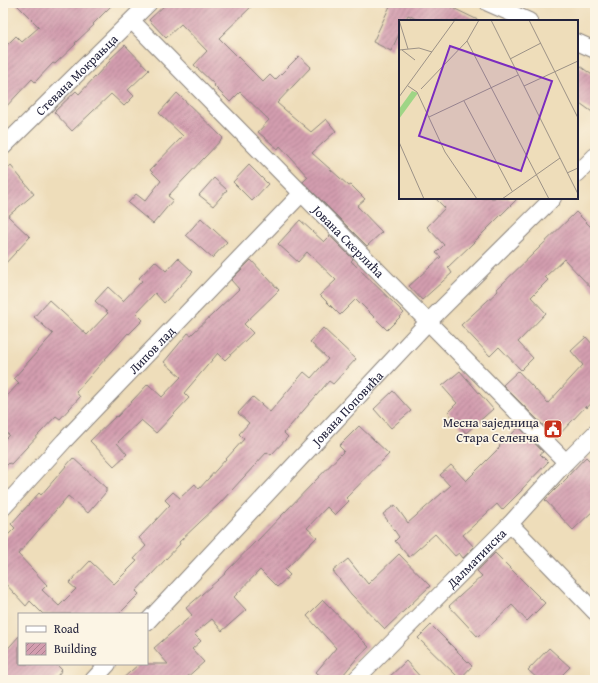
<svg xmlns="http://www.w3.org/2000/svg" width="598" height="683" viewBox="0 0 598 683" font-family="'Gentium Book Plus',serif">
<defs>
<pattern id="building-hatch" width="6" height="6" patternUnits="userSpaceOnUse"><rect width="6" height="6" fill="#d39daf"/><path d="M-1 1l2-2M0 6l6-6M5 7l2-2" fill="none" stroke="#ab8090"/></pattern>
</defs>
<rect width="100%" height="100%" fill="#fcf5e5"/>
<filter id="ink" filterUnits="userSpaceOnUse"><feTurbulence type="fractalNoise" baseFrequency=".025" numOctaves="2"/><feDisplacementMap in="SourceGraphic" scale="8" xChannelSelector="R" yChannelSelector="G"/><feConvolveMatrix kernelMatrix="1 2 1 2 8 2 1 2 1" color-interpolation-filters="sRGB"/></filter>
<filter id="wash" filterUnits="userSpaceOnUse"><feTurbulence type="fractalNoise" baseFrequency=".012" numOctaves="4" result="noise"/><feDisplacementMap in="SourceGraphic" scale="16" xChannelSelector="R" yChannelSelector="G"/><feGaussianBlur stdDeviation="0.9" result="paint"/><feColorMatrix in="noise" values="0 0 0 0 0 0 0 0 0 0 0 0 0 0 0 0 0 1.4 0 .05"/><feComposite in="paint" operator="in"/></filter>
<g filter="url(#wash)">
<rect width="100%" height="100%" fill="#eeddba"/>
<g id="blocks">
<!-- building -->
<path fill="url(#building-hatch)" d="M15 3H114L93 24 94 25 75 43 76 44 55 64 53 63 35 82 32 79 3 110V49L16 36 22 42 39 27Z
M167 3H255L219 38 263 82 270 75 275 80 299 56 311 67 277 103 311 132 326 119 336 131 312 153 349 186 351 185 365 199 357 206 382 232 367 246 303 182 308 177 280 146 278 149 258 132 269 120 240 92 230 102 214 86 215 85 194 65 207 51 181 24 166 38 149 20Z
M385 3H454L451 7 480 21H420L408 15 405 21H400V32L391 51 373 42 390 6Z
M125 45 149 70 128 90 134 96 124 106 111 94 72 131 54 112 76 91 79 94 110 61 109 60Z
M577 64 595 77V114L577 101Z
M177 93 223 138 168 196 173 200 153 224 128 203 136 194 145 201 161 181 150 170 183 136 159 113Z
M249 165 268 184 252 201 233 182Z
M11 166 34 194 8 216 30 237 3 266V173Z
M214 178 227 190 213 206 199 195Z
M435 198H518L472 244 448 267 452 273 422 300 409 286 441 257 436 253 444 245 427 227 445 208Z
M576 212 595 231V292L564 259 545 277 548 280 531 297 546 313 518 342 533 358 521 370 499 347 490 356 461 325 498 291 497 289Z
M201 218 227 242 212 258 186 235Z
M300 220 324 242 330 236 353 259 351 261 404 313 387 330 356 299 340 315 320 295 336 280 307 252 298 262 278 244Z
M178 258 193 272 164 303 155 293 136 313 143 320 129 334 128 333 76 392 80 397 60 419 56 416 11 464 9 463 3 469V441L9 435 3 430V400L19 383 14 378 53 334 34 317 49 300 87 335 108 313 95 301 108 287 123 301 142 281 139 278 155 261 166 271Z
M251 260 279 290 244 324 253 333 225 360 218 353 184 393 189 398 156 433 141 420 117 443 127 454 114 466 90 441 116 416 117 417 148 384 162 397 181 377 164 362 188 333 191 335 239 289 231 280Z
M323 328 356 359 333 384 329 381 284 433 288 437 271 455 267 452 220 503 179 542 180 544 136 591 139 594 119 614H43L30 601 26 606 3 581V540L15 528 11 524 39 493 41 495 73 458 106 488V492L88 513 68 496 18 554 47 585 42 590 59 606 76 589 69 583 90 561 114 584 137 561 134 559 146 546 139 538 170 505 165 500 173 492 180 498 195 484 199 489 244 439 239 434 249 423 238 413 253 397 270 412 304 372 311 378 328 359 310 342Z
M586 337 595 347V399L587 408 586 406 556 438 503 385 518 371 548 403 583 365 571 351Z
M460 371 493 409 466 433 448 412 457 403 442 386Z
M393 391 411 411 391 428 374 409Z
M359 426 389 454 346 498 349 501 335 515 327 507 307 528 317 537 285 570 290 575 277 587 260 570 234 597 246 610 222 631 212 619 194 634 201 641 192 649 204 662 184 680H121L139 664H168L154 648 192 615 186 608 226 573V572L256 541V542L344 451 339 446Z
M519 427 543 452 540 454 548 462 522 489V490L502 510 497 504 463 535 474 547 463 558 459 553 455 556 435 534 409 557 395 541 399 537 383 514 395 505 408 523 450 486 440 475 451 465 466 481 500 447 499 446Z
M586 457 595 466V509L573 530 545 500 568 477H567Z
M495 553 545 603 527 621 512 605 478 637 449 606 482 576 477 571Z
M399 554 430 586 385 629 351 594 333 571 348 559 368 584Z
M323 600 369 647 357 658 339 680H325L316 672 336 648 307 616Z
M431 625 472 666 460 679 418 638Z
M19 636V664H56L62 670 54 680H3V654Z
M549 648 570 667 557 680H539L528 670Z
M406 661 423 680H386Z"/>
</g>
</g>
<g filter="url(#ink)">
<use href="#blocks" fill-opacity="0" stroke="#88807a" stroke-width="1"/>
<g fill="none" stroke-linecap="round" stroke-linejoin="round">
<defs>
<g id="minor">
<path d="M488 3 529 21"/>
<path id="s1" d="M132 21 566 462"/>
<path d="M577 42 595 50"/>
<path id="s2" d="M3 147 149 3"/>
<path d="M577 174 595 156"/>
<path id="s3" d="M3 508 64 441 302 193"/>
<path d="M510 524 595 612"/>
<path id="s4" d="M147 622 428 322 553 198"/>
<path d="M93 680 108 664"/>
<path id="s5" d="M355 680 510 524 566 462 595 433"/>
</g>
</defs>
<!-- minor casing -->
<use href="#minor" stroke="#88807a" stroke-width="18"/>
<!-- minor -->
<use href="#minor" stroke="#fff" stroke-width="16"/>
</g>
</g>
<!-- icons -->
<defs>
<symbol id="civic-square" viewBox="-11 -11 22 22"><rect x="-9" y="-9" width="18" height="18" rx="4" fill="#c8321e" stroke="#fcf5e5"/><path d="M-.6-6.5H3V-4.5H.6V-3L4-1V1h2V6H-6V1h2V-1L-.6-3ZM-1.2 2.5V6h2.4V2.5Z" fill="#fff"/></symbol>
</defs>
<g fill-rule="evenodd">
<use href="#civic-square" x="542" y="418" width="22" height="22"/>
</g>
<g text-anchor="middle" stroke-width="3.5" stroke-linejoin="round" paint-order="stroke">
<!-- street labels -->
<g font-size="13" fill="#22223b" stroke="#fcf5e5">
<text dy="5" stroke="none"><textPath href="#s2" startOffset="103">Стевана Мокрањца</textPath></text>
<text dy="5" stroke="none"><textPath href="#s1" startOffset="309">Јована Скерлића</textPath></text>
<text dy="5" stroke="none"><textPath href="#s3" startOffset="217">Липов лад</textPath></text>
<text dy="5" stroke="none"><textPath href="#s4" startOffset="293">Јована Поповића</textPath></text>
<text dy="5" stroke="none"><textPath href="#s5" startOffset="172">Далматинска</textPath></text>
</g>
<!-- poi labels -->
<g font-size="13" fill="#22223b" stroke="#fcf5e5" text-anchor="end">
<text x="539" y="427">Месна заједница<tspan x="539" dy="15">Стара Селенча</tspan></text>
</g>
</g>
<!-- overview -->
<g transform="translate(399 20)">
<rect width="179" height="179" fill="#eeddba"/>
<path d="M13 71 19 73 0 99V89Z" fill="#9fd586"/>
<path fill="none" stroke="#9c9287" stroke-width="1" d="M0 0 9 29M92 0 179 174M130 0 179 98M68 21 150 179M0 30 20 28 33 32M3 30 16 40M111 39 142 23M9 66 18 72 46 132 78 179M125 66 179 41M22 69 68 21 80 0M0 77 56 0M65 81 113 171M30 97 119 55M0 122 25 179M168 153 179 148M103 179 161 138"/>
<path fill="#7b2cbf" fill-opacity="0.15" stroke="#7b2cbf" stroke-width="2" d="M51 26 153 61 122 151 20 116Z"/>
<rect width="179" height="179" fill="none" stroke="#22223b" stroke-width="2"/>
</g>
<!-- margin -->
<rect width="598" height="683" fill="none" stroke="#fcf5e5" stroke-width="16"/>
<!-- legend -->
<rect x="18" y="613" width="130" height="52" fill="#fcf5e5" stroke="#a5a1a1"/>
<rect x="26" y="626" width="20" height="6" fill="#ffffff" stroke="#a5a1a1"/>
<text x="54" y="633" font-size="12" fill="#22223b">Road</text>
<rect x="26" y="643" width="20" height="12" fill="url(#building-hatch)" stroke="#a5a1a1"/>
<text x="54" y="653" font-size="12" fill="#22223b">Building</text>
</svg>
